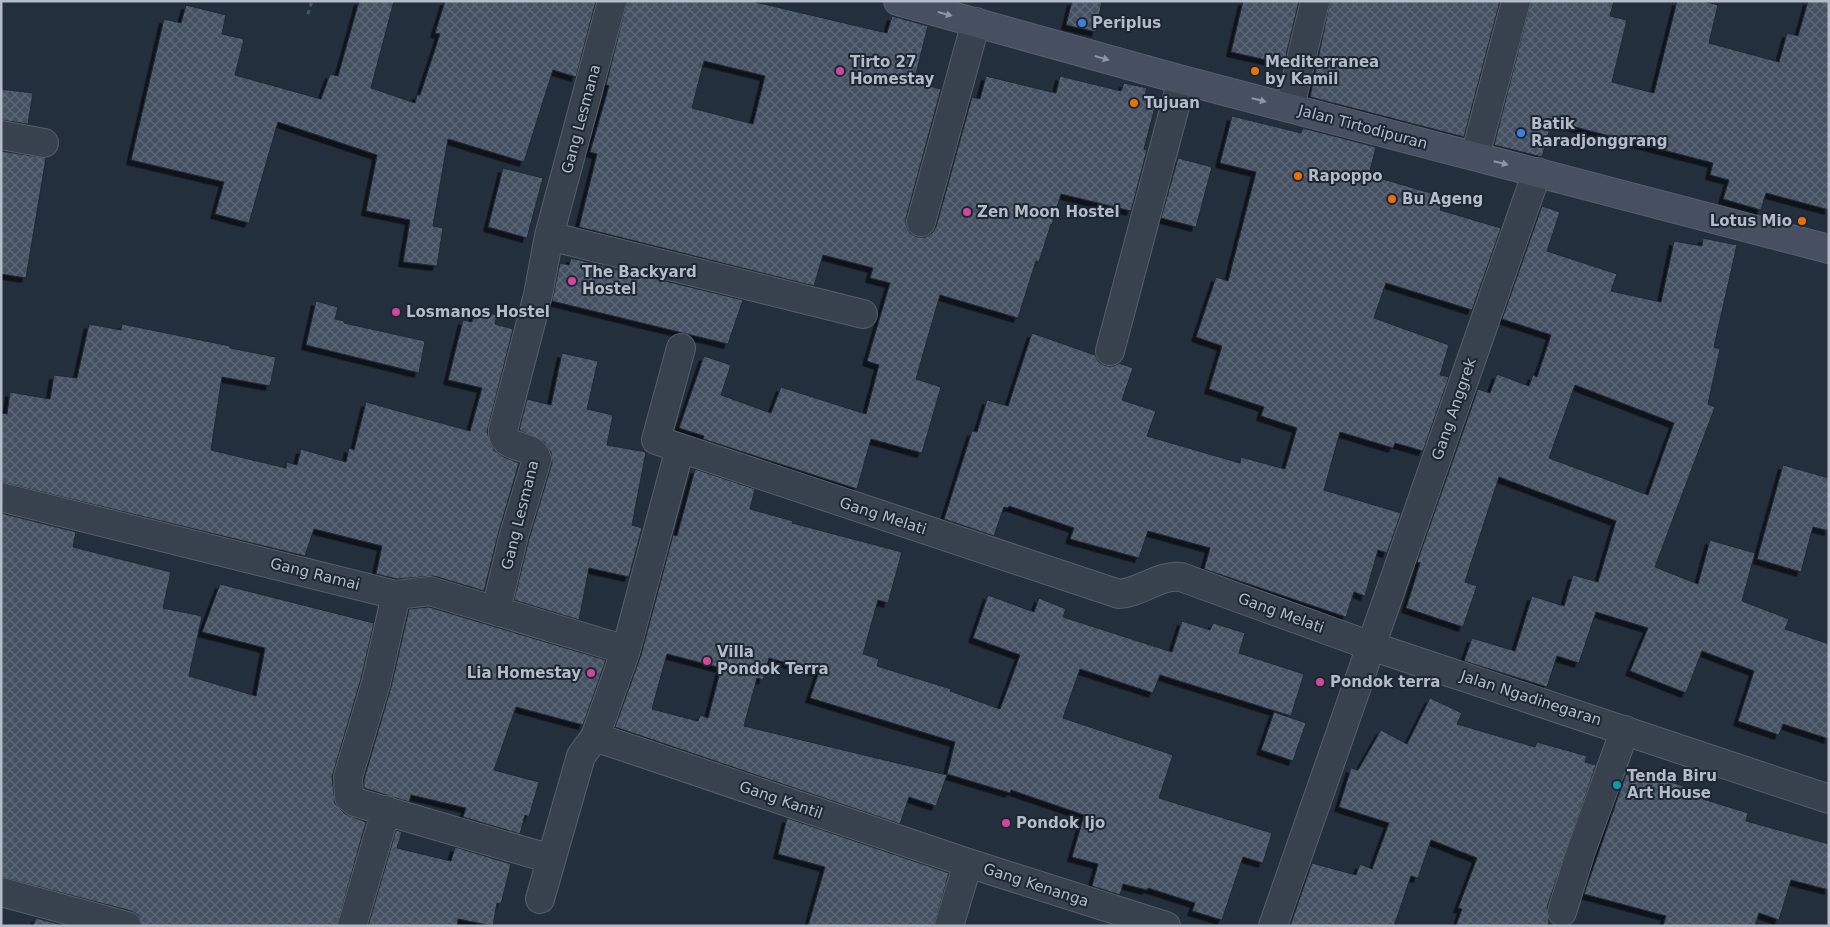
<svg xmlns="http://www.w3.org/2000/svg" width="1830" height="927" viewBox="0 0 1830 927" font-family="'DejaVu Sans',sans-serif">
<defs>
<pattern id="building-cross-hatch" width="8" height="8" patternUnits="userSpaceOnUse" patternTransform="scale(1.25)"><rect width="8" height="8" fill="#455162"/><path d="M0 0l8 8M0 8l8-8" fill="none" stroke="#5d6877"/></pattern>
<filter id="shadow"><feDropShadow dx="-4.5" dy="4.5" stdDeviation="0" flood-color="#0009"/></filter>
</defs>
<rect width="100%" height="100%" fill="#242f3e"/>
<!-- building -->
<path fill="url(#building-cross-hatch)" stroke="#1f2835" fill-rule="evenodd" filter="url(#shadow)" d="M359 1H394L371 88 415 103 417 95H420L440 34 435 33 445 1H596L576 77 553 70 524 162 448 139 433 226 443 228 437 266 403 262 410 220 366 211 377 155 278 122 249 223 215 214 224 182 131 160 164 19 181 23 186 5 226 15 222 34 244 39 235 75 321 99 330 74 338 76Z
M627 1H751L887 33 892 16 928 26 914 82 941 89 906 218V225L910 233 917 237H925L932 233 936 227 972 97 980 99 986 76 1056 93 1060 76 1121 91 1124 83 1147 88 1144 99 1156 103 1144 149 1147 150 1131 211 1061 194 1052 225 1051 224 1039 262 1036 261 1018 318 940 295 916 379 941 387 922 453 871 439 857 489 703 439 704 436 679 428 704 356 731 365 721 395 771 413 781 387 866 414 879 365 867 361 890 283 870 278 873 268 823 255 814 286 579 227 597 154 590 152 609 86 606 85ZM704 61 765 76 753 124 692 108Z
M1072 1H1102L1096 32 1066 25Z
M1243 1H1299L1284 64 1231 52Z
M1330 1H1500L1464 137 1310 97Z
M1531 1H1614L1610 16 1627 20 1612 82 1654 93 1677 1H1703L1718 5 1709 43 1779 62 1787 33 1798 36 1808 1H1829V210L1766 193 1761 210 1723 199 1729 180 1710 175 1713 163 1552 121 1542 157 1494 145Z
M1 89 33 93 28 124 1 120Z
M1232 116 1301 133 1303 128 1376 147 1369 175 1444 197 1440 210 1501 228 1472 310 1386 283 1374 318 1449 345 1440 375 1449 377 1423 451 1395 443 1393 448 1340 432 1324 490 1401 513 1387 553 1378 550 1365 596 1354 592 1346 617 1204 569 1210 548 1148 531 1139 558 1070 539 1074 528 1009 506 1008 508 1004 507 994 536 944 519 972 431 977 432 987 400 1008 406 1032 333 1095 355 1099 362 1106 366H1114L1119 363 1133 368 1122 400 1156 411 1147 436 1240 463 1241 457 1285 469 1297 428 1261 416 1264 407 1209 389 1222 346 1196 337 1216 277 1228 281 1256 172 1220 163Z
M1 151 46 158 26 278 1 274Z
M1178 158 1212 167 1196 227 1161 218Z
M503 168 543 178 527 238 488 227Z
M1542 206 1560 212 1547 251 1617 274 1611 291 1661 302 1674 241 1702 246 1703 238 1737 245 1714 347 1720 349 1708 404 1715 407 1655 567 1698 584 1710 540 1755 553 1742 601 1789 619 1785 629 1829 644V739L1783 724 1779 735 1738 721 1754 671 1702 651 1686 693 1630 671 1648 628 1596 612 1579 663 1557 656 1547 687 1464 661 1472 638 1515 651 1532 596 1564 606 1573 575 1598 582 1616 521 1499 477 1465 582 1477 586 1463 627 1406 608 1420 563 1417 562 1478 389 1490 393 1497 374 1529 386 1533 375 1537 377 1551 335 1502 319ZM1575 385 1674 423 1648 495 1549 458Z
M571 258 743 300 728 344 552 301 560 263 569 265Z
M316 301 338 307 335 319 344 321V323L425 341 419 373 306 345Z
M475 310 497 315 495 324 513 329 487 432 494 450 504 457 519 463 499 531 484 591 434 576 397 579 376 574 382 546 314 529 305 556 1 482V413L7 414 10 392 50 399 54 375 77 378 89 324 121 330 122 324 230 346V348L276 357 270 386 222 377 211 450 286 468 287 462 297 465 301 449 346 462 349 448 354 450 366 402 470 431 482 388 448 380 463 320 472 322Z
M562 353 598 361 587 409 613 415 607 445 646 452 632 525 642 528 629 577 589 568 579 620 514 600 529 539 552 463 551 452 544 442 519 430 527 399 551 405Z
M1783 465 1829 478V531L1813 527 1801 572 1757 559Z
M695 469 755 489 750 509 793 521 792 523 902 552 888 603 878 600 863 654 879 659 877 666 951 689 950 691 1000 709 1020 655 973 638 988 595 1034 612 1039 598 1066 609 1063 617 1172 652 1182 621 1210 630 1213 623 1245 633 1239 653 1304 674 1291 716 1160 675 1153 693 1080 669 1063 718 1173 755 1159 798 1272 833 1263 863 1243 857 1222 920 1192 911 1195 903 1148 888 1147 890 1123 884 1120 895 1092 886 1098 864 1072 857 1084 815 1011 790 1010 793 947 774 955 742 810 698 819 672 769 658 763 680 757 678 744 726 947 775 936 806 909 797 900 824 615 727 641 655 673 535 677 536ZM667 654 721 668 708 718 700 715 698 721 652 709Z
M1 513 76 532 73 547 171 572 163 608 202 616 189 676 256 696 265 648 202 632 220 584 374 623 361 679 332 777 335 804 345 814 366 822 337 926H142L138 915 131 911 1 877Z
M429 607 606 660 583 725 516 707 494 770 539 782 529 817 525 815 520 834 463 817 466 808 411 795 409 802 364 788V779L391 687 409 609Z
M1430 698 1462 713 1457 724 1535 747 1537 742 1587 756 1585 762 1596 765 1547 907 1549 920 1548 926H1456L1462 909 1458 908 1477 858 1431 840 1418 878 1411 876 1394 926H1290L1312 863 1356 875 1360 864 1372 869 1389 823 1339 807 1351 768 1358 770 1381 730 1407 744Z
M1274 712 1306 723 1293 761 1261 750Z
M1626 774 1660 783 1661 779 1705 793 1703 799 1748 813 1746 821 1829 844V890L1791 880 1779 920 1759 913 1755 926H1663L1666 916 1584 894Z
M787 818 949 873 934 926H808L825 867 778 854Z
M396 830 402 832 397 848 451 861 455 847 511 864 501 904 497 903 493 926 458 919 457 926H368Z
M36 918 66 926H33Z"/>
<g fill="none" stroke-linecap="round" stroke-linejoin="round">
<defs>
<path id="street" d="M1290 107 1315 1
M1 135 44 143
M1475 156 1516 1
M921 222 976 22
M549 236 863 314
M681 348 656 440 1119 594C1140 593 1160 574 1181 577L1371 646 1829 799
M1110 351 1182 80
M1 497 396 595 430 591 626 650
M396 595 376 683 348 777 349 797 355 802 551 859
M496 610 514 535 537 459C533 442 501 451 503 430L538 295 549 236 612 1
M595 737 968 863 1166 926
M1 892 127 926
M540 899 581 756 595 737 626 650 680 448
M1562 912 1580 854 1625 730
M352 926 386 810
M949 926 968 863
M1273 926 1537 172"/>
<path id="secondary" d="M898 1 1182 80 1829 249"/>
</defs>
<!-- street casing -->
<use href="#street" stroke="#565f6c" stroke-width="30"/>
<!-- secondary casing -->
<use href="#secondary" stroke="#565f6c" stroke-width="30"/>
<!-- path -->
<path stroke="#44595c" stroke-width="3" stroke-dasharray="4 4" stroke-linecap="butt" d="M308 14 312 1"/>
<!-- street -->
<use href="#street" stroke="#38414e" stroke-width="28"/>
<!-- secondary -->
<use href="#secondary" stroke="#465061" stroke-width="28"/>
</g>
<!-- one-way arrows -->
<defs><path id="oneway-solid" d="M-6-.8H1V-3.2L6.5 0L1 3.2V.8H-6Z" transform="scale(1.25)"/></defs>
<g fill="#8e96a5">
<use href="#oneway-solid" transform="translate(945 14) rotate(15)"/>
<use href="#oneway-solid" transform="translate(1102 58) rotate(16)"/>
<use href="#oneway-solid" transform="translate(1259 100) rotate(14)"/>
<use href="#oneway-solid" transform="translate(1501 163) rotate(14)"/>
</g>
<!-- markers -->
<g fill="#3f7fe0" stroke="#1d2633" stroke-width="2">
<circle cx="1082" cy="23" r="5"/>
<circle cx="1521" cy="133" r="5"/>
</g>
<g fill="#d1479c" stroke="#1d2633" stroke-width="2">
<circle cx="840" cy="71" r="5"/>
<circle cx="967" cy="212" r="5"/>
<circle cx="572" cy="281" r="5"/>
<circle cx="396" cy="312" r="5"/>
<circle cx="707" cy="661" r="5"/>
<circle cx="591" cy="673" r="5"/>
<circle cx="1320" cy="682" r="5"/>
<circle cx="1006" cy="823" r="5"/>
</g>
<g fill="#e8710a" stroke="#1d2633" stroke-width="2">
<circle cx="1255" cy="71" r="5"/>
<circle cx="1134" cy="103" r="5"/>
<circle cx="1298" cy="176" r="5"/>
<circle cx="1392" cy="199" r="5"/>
<circle cx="1802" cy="221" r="5"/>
</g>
<circle fill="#0f9aa8" stroke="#1d2633" stroke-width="2" cx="1617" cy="785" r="5"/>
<g text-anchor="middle" stroke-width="4" stroke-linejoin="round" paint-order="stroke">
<!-- poi labels -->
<g font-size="15" font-weight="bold" fill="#b4bcc9" stroke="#1d2633" text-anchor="start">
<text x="1092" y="28">Periplus</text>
<text x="850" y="67">Tirto 27<tspan x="850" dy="17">Homestay</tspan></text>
<text x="1265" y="67">Mediterranea<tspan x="1265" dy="17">by Kamil</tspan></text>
<text x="1144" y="108">Tujuan</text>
<text x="1531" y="129">Batik<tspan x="1531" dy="17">Raradjonggrang</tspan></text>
<text x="1308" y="181">Rapoppo</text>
<text x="1402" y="204">Bu Ageng</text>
<text x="977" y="217">Zen Moon Hostel</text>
<text x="1792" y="226" text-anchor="end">Lotus Mio</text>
<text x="582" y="277">The Backyard<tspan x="582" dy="17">Hostel</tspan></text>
<text x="406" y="317">Losmanos Hostel</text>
<text x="717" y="657">Villa<tspan x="717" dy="17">Pondok Terra</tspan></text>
<text x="581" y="678" text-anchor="end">Lia Homestay</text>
<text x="1330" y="687">Pondok terra</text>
<text x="1627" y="781">Tenda Biru<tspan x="1627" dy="17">Art House</tspan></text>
<text x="1016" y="828">Pondok Ijo</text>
</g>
<!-- street labels -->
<g font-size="15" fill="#b4bcc9" stroke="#1d2633">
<text transform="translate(581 119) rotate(-75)" y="5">Gang Lesmana</text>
<text transform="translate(1363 127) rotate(15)" y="5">Jalan Tirtodipuran</text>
<text transform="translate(1454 409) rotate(-71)" y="5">Gang Anggrek</text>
<text transform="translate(520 515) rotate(-76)" y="5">Gang Lesmana</text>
<text transform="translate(883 516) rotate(18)" y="5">Gang Melati</text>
<text transform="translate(315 574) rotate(14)" y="5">Gang Ramai</text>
<text transform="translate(1281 613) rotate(20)" y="5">Gang Melati</text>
<text transform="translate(1531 698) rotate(18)" y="5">Jalan Ngadinegaran</text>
<text transform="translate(781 800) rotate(19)" y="5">Gang Kantil</text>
<text transform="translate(1036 885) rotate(18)" y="5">Gang Kenanga</text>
</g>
</g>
<!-- border -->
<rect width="1830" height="927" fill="none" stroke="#b4bcc9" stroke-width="5"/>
</svg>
